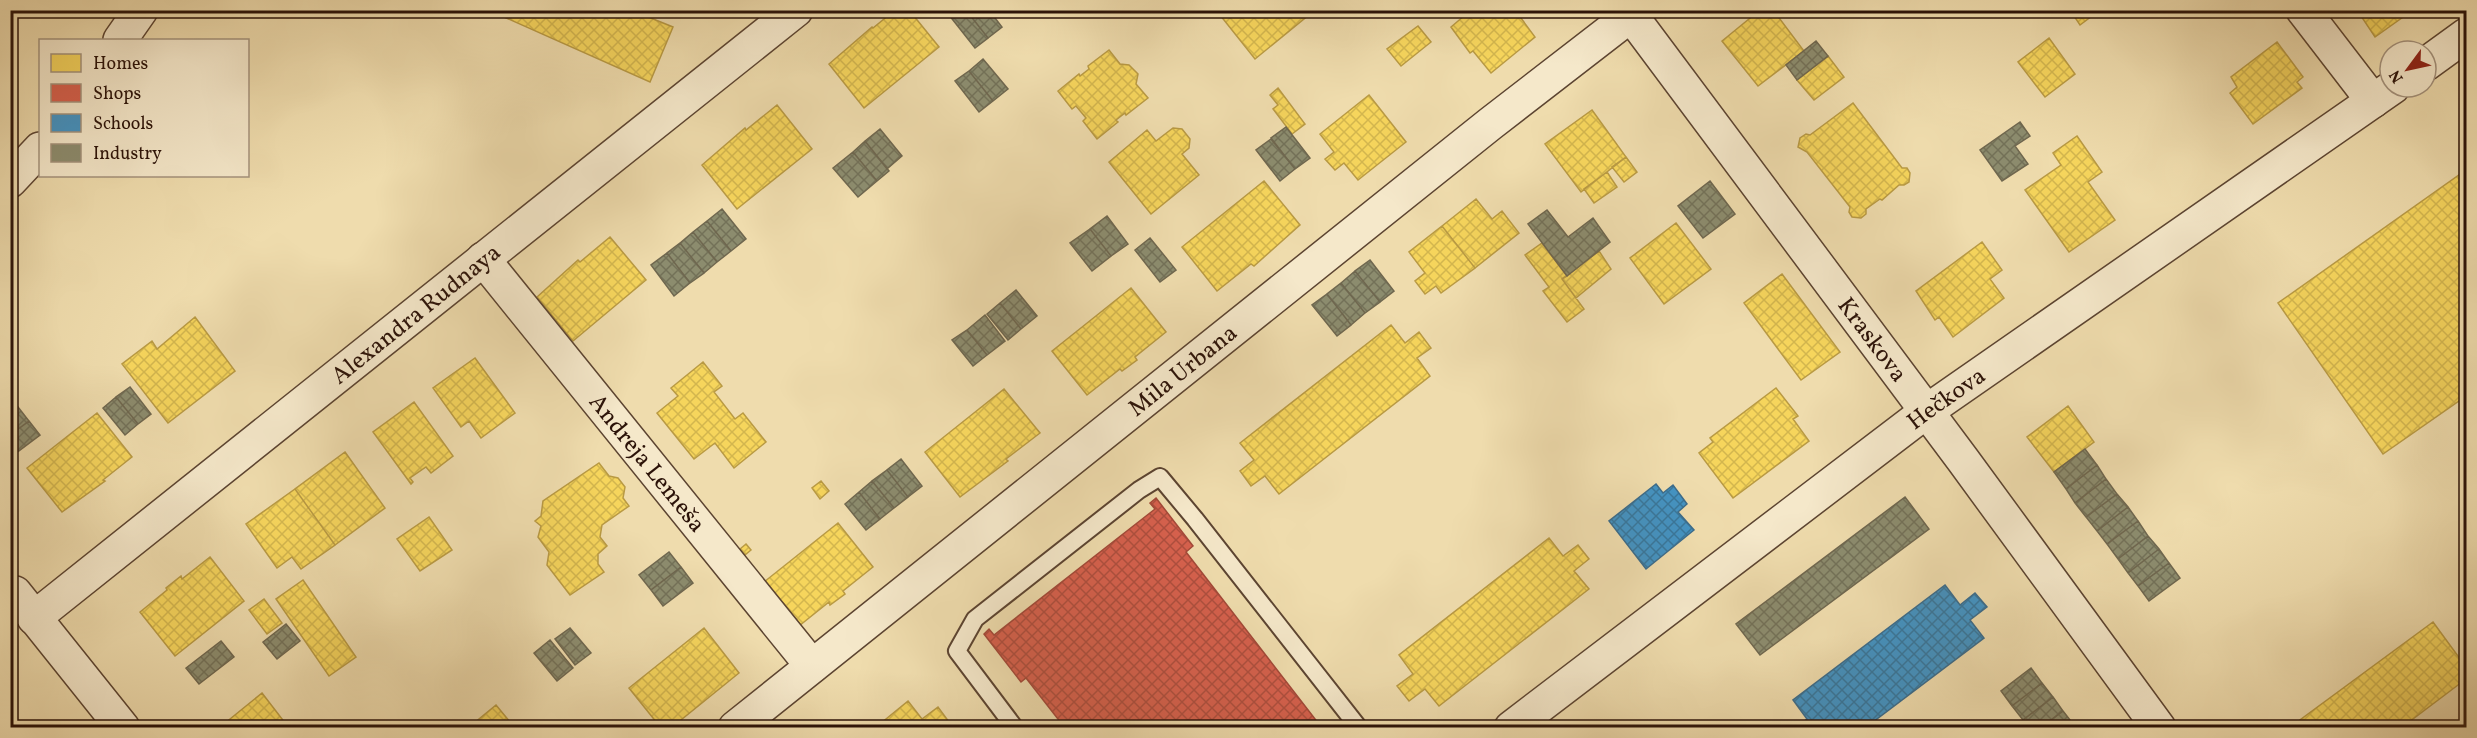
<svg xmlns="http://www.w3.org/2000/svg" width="2477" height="738" viewBox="0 0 2477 738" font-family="Vollkorn,serif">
<defs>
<pattern id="homes-cross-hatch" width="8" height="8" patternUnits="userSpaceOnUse" patternTransform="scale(1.5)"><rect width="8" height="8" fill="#f6d55c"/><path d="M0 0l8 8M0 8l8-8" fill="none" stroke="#d3b64e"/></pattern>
<pattern id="shops-cross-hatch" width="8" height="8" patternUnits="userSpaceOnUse" patternTransform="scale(1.5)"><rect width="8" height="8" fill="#d6604d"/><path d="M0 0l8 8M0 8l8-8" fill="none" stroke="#ae4e3e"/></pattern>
<pattern id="schools-cross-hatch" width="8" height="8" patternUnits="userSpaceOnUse" patternTransform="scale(1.5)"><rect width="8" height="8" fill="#4393c3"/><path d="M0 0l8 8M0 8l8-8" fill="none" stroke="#38779c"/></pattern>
<pattern id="industry-cross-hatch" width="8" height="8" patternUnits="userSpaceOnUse" patternTransform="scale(1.5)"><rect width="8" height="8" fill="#8c8c6e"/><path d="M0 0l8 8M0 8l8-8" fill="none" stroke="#737158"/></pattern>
</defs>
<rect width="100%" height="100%" fill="#efdcad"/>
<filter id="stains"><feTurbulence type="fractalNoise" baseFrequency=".00333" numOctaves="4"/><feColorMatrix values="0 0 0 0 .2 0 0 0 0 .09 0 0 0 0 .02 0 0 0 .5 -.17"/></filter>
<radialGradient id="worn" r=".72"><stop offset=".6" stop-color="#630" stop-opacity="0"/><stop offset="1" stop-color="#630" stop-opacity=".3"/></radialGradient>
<!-- homes -->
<path fill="url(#homes-cross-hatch)" stroke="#b99a43" stroke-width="1.5" d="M497 10H631L673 27 650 82 504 17 498 15 497 17 495 16Z
M895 10H909L939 47 864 108 829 64 872 27 873 28Z
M1216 10H1315L1255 59Z
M1471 10H1515L1535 37 1491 73 1473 51 1470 53 1451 27Z
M1760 10H1773L1804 51 1758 86 1722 41Z
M2070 10H2100L2080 25Z
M2357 10H2413L2375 37Z
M1418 26 1431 42 1401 66 1387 49Z
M2049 38 2075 74 2045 97 2018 62Z
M2277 42 2303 77 2297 82 2302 88 2253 124 2230 93 2237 87 2231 77Z
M1109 50 1120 64 1129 65 1138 74 1136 84 1148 98 1126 115 1125 113 1116 120 1118 122 1097 139 1083 121 1086 118 1076 106 1072 109 1058 91 1079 74 1080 76 1089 69 1088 66Z
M1828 56 1844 77 1814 100 1797 80Z
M1278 88 1305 124 1292 134 1273 109 1278 105 1270 95Z
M1369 95 1406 142 1358 180 1344 163 1335 170 1325 159 1334 152 1320 134Z
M1853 103 1902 168H1907L1910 173 1909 182 1904 185H1899L1882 200 1880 199 1866 209V214L1861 218 1852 217 1849 212 1850 207 1807 152 1798 147 1800 138 1806 134 1810 135Z
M777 105 812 149 737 209 702 165 745 128 746 130Z
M1592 110 1626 157 1581 192 1545 144Z
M1173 128 1182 129 1190 139 1189 148 1182 154 1199 175 1151 214 1109 162 1147 130 1156 141Z
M2077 136 2102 172 2088 182 2115 220 2069 252 2025 190 2061 165 2053 153Z
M1626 157 1637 172 1624 182 1612 167Z
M2466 170V396L2383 454 2278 303Z
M1607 172 1617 187 1594 203 1584 189Z
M1264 181 1300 225 1254 266 1251 264 1217 291 1182 247Z
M1476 199 1492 219 1502 211 1519 233 1475 268 1442 226Z
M1676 223 1711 269 1664 304 1630 258Z
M1442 226 1475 268 1441 293 1436 286 1425 294 1415 281 1425 273 1409 252Z
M610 237 646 280 573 341 537 297 578 260 580 262Z
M1982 242 2002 270 1990 279 2004 298 1953 337 1939 317 1935 320 1916 291Z
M1542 243 1567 276 1562 279 1584 309 1567 322 1543 291 1549 287 1525 255Z
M1599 251 1611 269 1576 298 1562 279Z
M1782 274 1840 352 1801 380 1744 303Z
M1131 288 1166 332 1135 357 1137 360 1122 371 1120 369 1087 395 1052 351Z
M195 317 235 371 168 423 122 364 152 341 157 349Z
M1391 325 1405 343 1419 332 1431 348 1417 358 1430 376 1279 494 1265 476 1251 486 1240 471 1254 460 1240 443Z
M475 358 515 413 481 438 469 421 461 427 433 388Z
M703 362 722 386 714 392 735 419 743 413 766 442 734 468 715 443 694 459 657 413 678 396 671 388Z
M1776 388 1798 416 1793 419 1809 441 1733 498 1699 453 1713 442 1710 438Z
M1004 389 1040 433 1006 459 1008 461 960 497 925 452Z
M414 402 453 456 431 473 426 467 410 478 413 482 411 484 373 432Z
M2068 406 2094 442 2054 472 2027 437Z
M97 413 132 457 103 480 105 481 62 512 27 468Z
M345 452 385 508 335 545 295 489Z
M599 463 609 476 618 478 625 487 623 498 629 506 602 525 600 537 607 546 598 554V564L604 572 570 595 547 565 549 552 538 537 541 526 535 521 541 516 543 501Z
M821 481 829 491 820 499 812 488Z
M295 489 335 545 301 569 292 557 277 568 246 524Z
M429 517 452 550 420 571 397 539Z
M838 523 873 567 843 591 845 594 830 605 829 602 799 626 764 582Z
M1549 538 1563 556 1578 545 1589 559 1574 571 1589 589 1439 706 1425 689 1409 701 1397 686 1413 674 1399 655Z
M746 544 751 550 745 555 740 549Z
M210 557 244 601 175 656 140 612 167 590 166 588 181 576 182 579Z
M303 580 356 657 329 676 276 599Z
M264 599 282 623 267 634 249 610Z
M2433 622 2466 667V679L2401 728H2289Z
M704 628 739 673 671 728H661L629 688Z
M262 693 289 728H219Z
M908 701 922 719 938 707 949 722 942 728H875Z
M496 705 515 728H468Z"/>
<!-- shops -->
<path fill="url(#shops-cross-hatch)" stroke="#a34938" stroke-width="1.5" d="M1156 498 1193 546 1186 552 1322 728H1065L1026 678 1021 682 984 634 989 629 994 635 1155 509 1150 503Z"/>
<!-- schools -->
<path fill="url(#schools-cross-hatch)" stroke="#3c6c8b" stroke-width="1.5" d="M1656 484 1663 493 1673 485 1687 504 1678 512 1694 530 1646 569 1609 521Z
M1945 585 1960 605 1975 593 1987 607 1970 620 1984 638 1865 728H1795L1807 719 1793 700Z"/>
<!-- industry -->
<path fill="url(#industry-cross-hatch)" stroke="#6f674f" stroke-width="1.5" d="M954 10H966L988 38 975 48 949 15Z
M966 10H989L1002 27 988 38Z
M1816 41 1828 56 1797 80 1786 65Z
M983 59 1008 89 993 101 969 71Z
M969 71 993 101 979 112 955 81Z
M2020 122 2030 136 2015 146 2028 164 2002 181 1980 150Z
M1286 127 1310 158 1295 169 1271 138Z
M880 129 902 156 887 169 865 141Z
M1271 139 1295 169 1280 181 1256 150Z
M865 141 889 171 877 181 853 152Z
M853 152 877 181 858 197 833 168Z
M1710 181 1735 214 1703 238 1678 206Z
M722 209 746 239 731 251 707 221Z
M1547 210 1568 237 1593 218 1610 242 1567 276 1528 224Z
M1107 216 1128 244 1111 256 1090 229Z
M707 221 731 251 717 262 693 232Z
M1090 229 1111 256 1092 271 1070 243Z
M693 232 717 262 704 273 680 243Z
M1150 238 1176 270 1160 282 1135 250Z
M680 243 704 273 690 283 667 253Z
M667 253 690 283 674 296 651 265Z
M1370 260 1394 291 1380 302 1355 271Z
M1355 271 1380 302 1365 313 1341 283Z
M1341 283 1365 313 1351 325 1327 294Z
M1016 290 1037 316 1021 329 1000 303Z
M1327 294 1351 325 1337 336 1312 305Z
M1000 303 1021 329 1008 340 987 314Z
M985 315 1005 341 987 355 967 330Z
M967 330 987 355 973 366 952 340Z
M130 387 151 414 138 424 116 397Z
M116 397 138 424 125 435 103 408Z
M18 407 29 421 10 435V413Z
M29 421 40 435 12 456 10 435Z
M2085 449 2097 465 2066 489 2054 472Z
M901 459 922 486 908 497 887 470Z
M2097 465 2106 479 2075 503 2066 489Z
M887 470 908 497 894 508 872 481Z
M2106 479 2117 494 2086 517 2075 503Z
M872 481 894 508 880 519 859 492Z
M859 492 880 519 866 530 845 504Z
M2117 494 2128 507 2097 531 2086 517Z
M1905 497 1929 529 1760 655 1736 624Z
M2128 507 2138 521 2107 544 2097 531Z
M2138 521 2148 536 2118 559 2107 544Z
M2148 536 2159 549 2128 573 2118 559Z
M2159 549 2169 563 2138 586 2128 573Z
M669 552 681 567 651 590 639 575Z
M2169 563 2180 578 2149 601 2138 586Z
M681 567 693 583 663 606 651 590Z
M286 624 300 641 277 659 263 642Z
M570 628 591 653 575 665 555 639Z
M550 640 573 668 557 681 534 653Z
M221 641 234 657 199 684 186 668Z
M2031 668 2042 683 2012 706 2001 691Z
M2042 683 2053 697 2023 720 2012 706Z
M2053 697 2063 711 2040 728H2029L2023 720Z
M2063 711 2074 725 2070 728H2040Z"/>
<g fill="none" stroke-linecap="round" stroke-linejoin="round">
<defs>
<path id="lane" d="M1015 728 957 651 975 619 1139 490 1160 477 1195 519 1359 728"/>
<g id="street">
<path id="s1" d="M1627 10 1963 460 2159 728"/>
<path d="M2303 10 2373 101"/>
<path d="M120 40 141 10"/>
<path d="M2426 64 2466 35"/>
<path d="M10 181 40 149"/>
<path id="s2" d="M483 259 812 666"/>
<path d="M15 593 123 728"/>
<path id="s3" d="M34 618 796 10"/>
<path id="s4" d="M735 728 1490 124 1631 15"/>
<path id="s5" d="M1511 728 1927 411 2393 87"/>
</g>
</defs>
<!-- lane casing -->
<use href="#lane" stroke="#5c4431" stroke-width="20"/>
<!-- street casing -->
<use href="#street" stroke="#5c4431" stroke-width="36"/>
<!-- lane -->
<use href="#lane" stroke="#f5e8ca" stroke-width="16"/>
<!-- street -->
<use href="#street" stroke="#f5e8ca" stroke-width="33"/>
</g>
<g text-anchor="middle" stroke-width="6" stroke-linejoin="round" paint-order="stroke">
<!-- street labels -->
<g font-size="24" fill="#2b1208" stroke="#f5e8ca">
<text dy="8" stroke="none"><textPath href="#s3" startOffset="488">Alexandra Rudnaya</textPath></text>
<text dy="8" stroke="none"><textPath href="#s1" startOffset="411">Kraskova</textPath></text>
<text dy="8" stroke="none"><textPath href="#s4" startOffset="573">Mila Urbana</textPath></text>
<text dy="8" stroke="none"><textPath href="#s5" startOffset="546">Hečkova</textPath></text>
<text dy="8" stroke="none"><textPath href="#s2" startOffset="262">Andreja Lemeša</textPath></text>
</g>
</g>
<!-- margin -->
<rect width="2477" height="738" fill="none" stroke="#efdcad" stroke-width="36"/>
<rect x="12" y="12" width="2453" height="714" fill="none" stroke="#2b1208" stroke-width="3"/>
<rect x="18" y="18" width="2441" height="702" fill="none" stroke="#2b1208" stroke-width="1.5"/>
<!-- legend -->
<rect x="39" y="39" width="210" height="138" fill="#f5e8ca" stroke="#a4927c" stroke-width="1.5"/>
<rect x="51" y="54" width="30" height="18" fill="#f6d55c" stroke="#a4927c" stroke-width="1.5"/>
<text x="93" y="69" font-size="18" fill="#2b1208">Homes</text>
<rect x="51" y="84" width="30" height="18" fill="#d6604d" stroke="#a4927c" stroke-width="1.5"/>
<text x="93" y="99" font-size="18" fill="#2b1208">Shops</text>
<rect x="51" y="114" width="30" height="18" fill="#4393c3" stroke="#a4927c" stroke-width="1.5"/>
<text x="93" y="129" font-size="18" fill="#2b1208">Schools</text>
<rect x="51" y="144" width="30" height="18" fill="#8c8c6e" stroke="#a4927c" stroke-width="1.5"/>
<text x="93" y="159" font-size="18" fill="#2b1208">Industry</text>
<!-- north arrow -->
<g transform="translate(2408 69) rotate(237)"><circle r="28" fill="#f5e8ca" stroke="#a4927c" stroke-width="1.5"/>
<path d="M0-4.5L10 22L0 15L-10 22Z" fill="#8f2418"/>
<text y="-9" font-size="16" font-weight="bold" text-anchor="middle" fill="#2b1208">N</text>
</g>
<rect width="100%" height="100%" filter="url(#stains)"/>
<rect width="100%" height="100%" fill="url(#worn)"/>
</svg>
